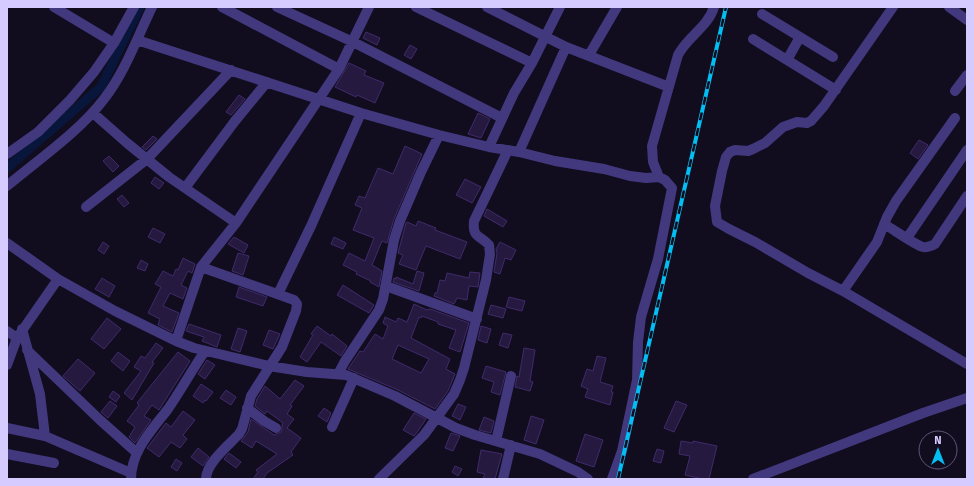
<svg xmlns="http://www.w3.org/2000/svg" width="974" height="486" viewBox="0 0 974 486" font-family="'Fira Sans',sans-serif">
<rect width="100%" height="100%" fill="#120c1f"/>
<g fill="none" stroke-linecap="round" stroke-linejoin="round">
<!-- canal -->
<path stroke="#09163b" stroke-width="9" d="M7 168 101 87 140 7"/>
</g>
<!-- building -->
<path fill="#25193f" stroke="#3f2b6b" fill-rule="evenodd" d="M366 32 380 38 377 45 363 38Z
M410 45 417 49 411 59 404 55Z
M349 63 366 71 364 75 384 83 375 103 357 95 356 97 335 87Z
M239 95 245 99 231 115 226 112Z
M478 113 490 119 481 138 468 134Z
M153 136 157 139 146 150 142 147Z
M919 140 928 145 918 159 910 153Z
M405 146 422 154 394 219 387 243 382 241 372 265 382 271 379 287 370 282 371 281 356 274 357 272 343 265 349 253 365 261 374 238 353 230 362 208 355 205 359 196 365 198 378 168 393 174Z
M109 156 119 166 113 172 103 161Z
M155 177 164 183 159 189 151 183Z
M465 179 481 187 472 203 456 195Z
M122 195 129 203 124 207 117 199Z
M487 209 507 221 503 227 484 216Z
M418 221 436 228 435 230 467 242 460 259 426 246 416 270 399 264 403 255 398 253 406 223 407 222 416 226Z
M153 228 165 234 160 243 148 237Z
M234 237 248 245 244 253 228 244Z
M334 237 346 243 343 249 331 244Z
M103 242 109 246 104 254 98 250Z
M500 242 516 250 511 260 505 258 500 274 494 272 497 253 496 249Z
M238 253 249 256 243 275 232 271Z
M183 258 195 264 192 273 188 271 181 285 187 288 183 299 170 293 163 306 179 313 172 332 158 325 160 319 148 313 161 287 155 284 163 271 173 276 176 269 178 270Z
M141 260 148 264 145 271 137 268Z
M417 271 424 273 419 291 393 282 394 278 396 279V277L413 284Z
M470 272 480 273 478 287 469 286 467 300 457 298 454 304 434 296 435 293H437L440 280 445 281 447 273 469 278Z
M102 278 115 286 109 297 95 289Z
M343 285 374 305 369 313 337 295Z
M239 287 267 297 263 306 236 297Z
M509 297 525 301 522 311 506 307Z
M414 304 427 310 430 309 469 323 460 352 449 348 456 330 438 324V322L422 316 421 318 419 317 411 338 450 359 446 369 455 374 448 391 435 409 398 390 348 369 360 351 363 352 375 334 383 339 388 326 383 323 385 317 396 322 398 318 407 322ZM398 345 429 359 421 373 392 359Z
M491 305 506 309 503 318 488 314Z
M107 318 121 329 104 349 91 339Z
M189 324 221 335 217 347 202 341 204 337 186 331Z
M317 326 331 336 332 334 347 346 341 356 321 342 307 362 300 357 313 335 311 334Z
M481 326 491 329 487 343 478 340Z
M238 328 247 331 240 352 231 349Z
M269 330 280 334 273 349 263 345Z
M503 333 512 335 508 348 499 345Z
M156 343 163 348 152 362 154 363 132 400 124 393 141 371 134 367 141 356 145 358Z
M524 348 535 350 530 381 533 382 530 391 515 387 517 376 519 377Z
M118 352 130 361 123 371 111 361Z
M178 352 190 361 159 410 152 405 144 416 151 420 135 443 129 437 135 427 127 421 139 405 137 403Z
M597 356 606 358 600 382 613 386 611 392H613L610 405 585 397 588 389 581 386 587 369 593 371Z
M78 359 95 373 80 391 63 376Z
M207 360 215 365 205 379 198 374Z
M486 366 506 372 500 395 491 392 494 382 482 378Z
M295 380 304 386 290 405 292 406 287 414 294 419 287 428 301 438 291 452 293 455 267 473 263 479H253L258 472 256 470 277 454 256 441 252 448 241 441 248 432 251 419 274 435 281 432 282 428V425L283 423 267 411 265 414 255 406 257 399 265 386 280 399Z
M201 384 213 392 206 401 205 400 203 403 193 396Z
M226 390 236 397 231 405 220 398Z
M113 391 120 396 116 402 109 397Z
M110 401 117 406 108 418 101 412Z
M676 401 687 405 674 432 664 428Z
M458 404 466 407 460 420 452 416Z
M324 408 331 413 327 422 318 416Z
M183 411 195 420 183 435 187 439 180 448 171 442 159 457 147 448 166 423 171 427Z
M414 413 426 419 418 431 414 436 403 430Z
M531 416 544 420 536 444 524 440Z
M484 417 494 421 491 433 479 430Z
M451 433 460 436 453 451 445 448Z
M585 434 603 440 594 467 576 461Z
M681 441 693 443V441L717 446 709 479H703L685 475 690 456 679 454Z
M198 448 209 457 203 466 191 457Z
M657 449 664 451 661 463 653 461Z
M481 450 502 454 495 479H483L485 474 477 472Z
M229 453 241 462 236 468 224 459Z
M176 459 182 463 177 471 171 467Z
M455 466 462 469 458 476 452 472Z"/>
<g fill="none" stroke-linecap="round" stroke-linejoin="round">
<!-- minor -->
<path stroke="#42387d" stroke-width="10" d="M54 7 114 43
M222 7 339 69
M277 7 353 42 502 118
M416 7 532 63
M487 7 566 47 669 87
M893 7 824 106 811 121 807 123 797 122 783 127 765 143 753 149 748 151 735 150 730 152 726 157 722 171 715 206 717 222 729 229 755 242 808 273 843 291 967 364
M949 7 967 20
M762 14 833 57
M753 39 836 90
M137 40 361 113 439 135 489 147 519 152 555 161 604 169 630 176 646 178 659 177 665 180 672 188 658 259 641 317 638 342 637 380 622 451 612 479
M589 55 617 7
M787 60 800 37
M955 91 967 75
M93 113 127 143 169 177 236 223
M489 147 514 93 532 63 560 7
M519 152 566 47
M7 154 38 132 70 100 94 72 114 43 134 7
M659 177 653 162 652 146 678 55C687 37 708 27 714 7
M7 186C38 160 80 131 104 99 125 72 137 38 152 7
M185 188 235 121 267 82
M86 207 147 159 231 70
M884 224C893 229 915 245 923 247 927 248 931 246 935 244L967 196
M907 238 967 150
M7 243 58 279 115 311 176 341 194 348 269 366 307 372 346 375 395 396 456 428 475 435 540 454 578 472 588 479
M201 267 294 300 297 304 296 311 282 347 251 396 242 429 239 434C229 445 206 463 206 479
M386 286 477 319
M843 291 877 242 887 217 896 201 955 118
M278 294 311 226 361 113
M22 329 40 394 45 436
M7 331 17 338
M176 341 201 267 236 223 339 69 369 7
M27 350 100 420 137 453
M7 365 17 338 58 279
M338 374 345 361 379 310 383 299 394 240 400 221 421 172 439 135
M247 408 264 421 276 428
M332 427 354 378
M7 428 45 436 131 473
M496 441 511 376
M7 454 54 463
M131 479C131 451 152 430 168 409 181 390 192 370 205 351
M379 479 424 435 454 394 460 380 464 368 486 280 490 254 489 245C480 235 472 238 474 221L508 150
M503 479 511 445
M753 479 923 413 967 398"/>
<defs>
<path id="rail" d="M618 479 726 7"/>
</defs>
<!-- rail casing -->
<use href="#rail" stroke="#03bef2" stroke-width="4"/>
<!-- rail -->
<use href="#rail" stroke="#120c1f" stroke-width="2.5" stroke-dasharray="8" stroke-linecap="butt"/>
</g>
<!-- border -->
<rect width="974" height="486" fill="none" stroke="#d6cbfe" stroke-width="16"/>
<!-- north arrow -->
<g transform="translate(938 450)"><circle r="19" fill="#120c1f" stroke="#605878"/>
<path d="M0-3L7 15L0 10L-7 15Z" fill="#03bef2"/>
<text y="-6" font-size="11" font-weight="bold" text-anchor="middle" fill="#d6cbfe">N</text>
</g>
</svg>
